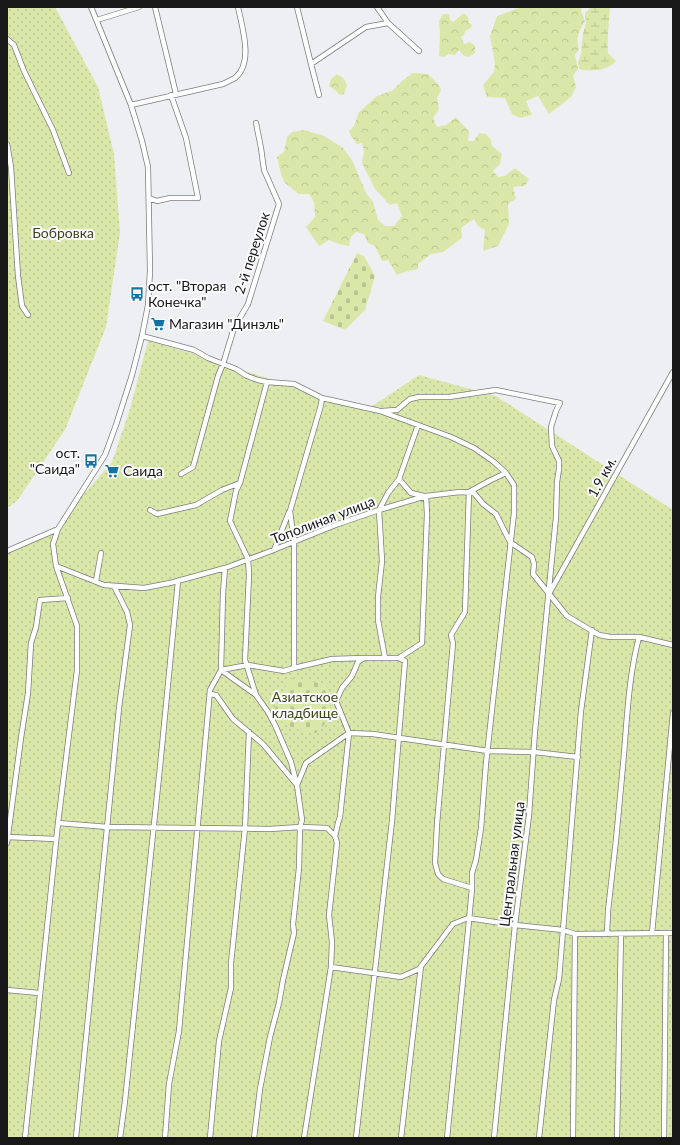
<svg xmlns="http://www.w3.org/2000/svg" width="680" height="1145" viewBox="0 0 680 1145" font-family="Lato,sans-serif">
<defs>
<pattern id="grass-dots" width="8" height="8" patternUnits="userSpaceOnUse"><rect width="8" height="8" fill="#d9e8a9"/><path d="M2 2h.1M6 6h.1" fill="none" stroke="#bac691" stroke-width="1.8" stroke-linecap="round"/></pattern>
<pattern id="forest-crowns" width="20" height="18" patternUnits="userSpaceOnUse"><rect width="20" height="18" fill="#d9e8a9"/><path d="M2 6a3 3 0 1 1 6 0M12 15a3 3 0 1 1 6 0" fill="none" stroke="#bac691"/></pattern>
<pattern id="wetland-marsh" width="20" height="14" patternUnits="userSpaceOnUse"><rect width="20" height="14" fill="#d9e8a9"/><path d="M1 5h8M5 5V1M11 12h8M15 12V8" fill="none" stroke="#bac691"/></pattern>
<pattern id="cemetery-stones" width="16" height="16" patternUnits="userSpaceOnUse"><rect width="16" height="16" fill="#d9e8a9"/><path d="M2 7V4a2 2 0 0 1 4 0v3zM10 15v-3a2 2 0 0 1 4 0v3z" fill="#bac691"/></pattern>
</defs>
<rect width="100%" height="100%" fill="#eeeff3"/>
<!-- grass -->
<path fill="url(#grass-dots)" d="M7 7H55L98 87 114 154 120 233 106 327 65 430 17 501 7 508Z
M148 341 198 355 365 411 419 375 496 396 673 510V1138H7V551L58 529 83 495 112 462 130 409Z"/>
<!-- forest -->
<path fill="url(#forest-crowns)" d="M521 7H582L581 11 585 21C580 30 575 38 579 49L575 55 578 69 573 76 576 87 571 97 549 114 538 96 526 101 532 115 520 118 512 114 505 98 487 97 483 85 494 72 495 63 490 36 497 16Z
M464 13 468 17 469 23 472 25 471 28 465 31 464 35 461 37 464 44 470 42 475 46V53L469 57 464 56 459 50 455 55 449 54 444 57 439 56 440 35 439 21 443 14H449L450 20 453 22Z
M413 73 428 74 439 85 441 90 437 98 439 109 433 118 437 127 446 125 456 117 469 132 468 141H474L479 133 486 134 491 140 492 146 502 154 500 164 493 171 498 177 505 176 515 168 529 179 525 186 513 187 516 199 508 204 509 224 498 246 483 251 485 230 478 226 474 219 461 228 462 238 443 252 431 254 418 264V269L408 271 397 275 388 260 382 261 375 246 368 243 364 234 356 232 351 237 349 246 339 244 329 240 319 246 306 227 315 217 314 202 309 194H299L284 182 281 174 277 157 284 152 287 137 292 132 304 130 324 136 343 148 352 160 366 193 373 202 378 220 385 226H394L402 216 397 203 390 205 375 189 362 163 364 152 362 143 357 144 351 136 349 131 354 126 359 112 377 96 392 91 402 81Z
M337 74 344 79 347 85 344 94 340 95 335 90 329 86 331 79Z"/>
<!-- wetland -->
<path fill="url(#wetland-marsh)" d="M591 7H610C609 23 607 38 608 53L616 61C607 71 591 72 579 69L578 62 581 54 583 33 586 23 585 13Z"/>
<!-- cemetery -->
<path fill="url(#cemetery-stones)" d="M357 253 364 256 375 276 365 310 345 330 323 321Z
M290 678 310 681 326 685 331 711 324 725 316 733C297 731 286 726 272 714Z"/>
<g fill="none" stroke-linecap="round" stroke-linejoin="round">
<defs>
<path id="minor" d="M155 7 176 94
M297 7 311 64 366 27 388 23
M377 7 388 23 419 51
M97 20 139 7
M7 39 14 45 24 71 53 130 69 173
M311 64 319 95
M131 105 223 84C227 82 231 80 235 78 254 63 242 27 238 7
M7 144 11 167 18 276 22 306 28 315
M149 198 157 201 170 198H198L186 138 171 95
M142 336 194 350 208 358 236 369 247 376 258 380 267 382 294 384 322 398 380 411 451 437 474 448 494 462 506 473 514 485V513L486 763 481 828 476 860 472 873V888L468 931 447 1138
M322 398 321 405 290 511 294 542V668L332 659 364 658
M382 411 397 410 410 399 419 397H449L496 390 560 403 556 411 551 427 552 446 559 461V469L557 482 556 517 535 731 529 815 515 925 494 1138
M181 474 193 467 218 376 223 364 234 328 248 304 279 204 264 170 261 148 256 123
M399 479 411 493 424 496
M469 492 465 612 451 635 453 643 437 824 435 863 438 874 443 879 472 888
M469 492 491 480 506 473
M150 510 157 514 196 505 222 490 240 483
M379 510 382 561 378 597V620L385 658
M379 510 388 493 399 479 418 425
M274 550 289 512
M7 551 58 529 105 455 116 425 132 375 142 336 148 305 150 271 148 167 142 141 131 105 91 7
M248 559 249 575 245 660 256 695 268 712 275 725 291 762 297 785 302 820 300 827 299 868 293 924 294 933 283 980 279 1003 270 1037 260 1089 254 1138
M248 559 230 521 236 491 240 483 267 382
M56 566 104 585 144 588 170 583 225 568 271 551 338 524 379 510 426 496 460 492 474 493 483 504 496 514 510 542 532 557 534 564 533 574 567 616 599 635 610 637H639L673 645
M96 581 101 553
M550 592 673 372
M210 694 216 695 233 719 263 744 297 785 306 763 349 733 373 734 488 751 534 752 578 757
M256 695 221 670 248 665 284 671 294 668
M58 823 108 827 270 829 300 827 327 828 335 836 337 843 329 915 332 942 331 967 401 977 419 969 453 924 468 918 515 925 563 930 575 934 673 933
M335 836 338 823 340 817 349 733 336 701 342 688 352 676 358 662 364 658H399
M7 837 56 839
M7 843 21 738 28 693 31 643 36 627 40 600 68 598
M652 933 673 713
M607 934 608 911C614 862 619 813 623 765 627 722 628 679 639 637
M7 990 39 993
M25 1138 58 823 77 670V626L56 566 53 544 58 529
M76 1138 119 708 130 625 127 612 114 586
M120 1138 125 1101 160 767 178 581
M165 1138 169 1084 179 1031 210 690 221 670 223 593 225 568
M210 1138 219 1041 231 988V963L245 828 249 732
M304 1138 331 967
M356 1138 392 821 405 661 399 658 422 643 427 514 426 496
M401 1138 421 966
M539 1138 554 1000 559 979 581 711 592 630
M573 1138 575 934
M617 1138 621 934
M664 1138 666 933"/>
</defs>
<!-- minor casing -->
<use href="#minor" stroke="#7b7c7f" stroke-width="6"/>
<!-- minor -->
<use href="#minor" stroke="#fff" stroke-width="4.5"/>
</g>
<!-- icons -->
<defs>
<symbol id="bus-bare" viewBox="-9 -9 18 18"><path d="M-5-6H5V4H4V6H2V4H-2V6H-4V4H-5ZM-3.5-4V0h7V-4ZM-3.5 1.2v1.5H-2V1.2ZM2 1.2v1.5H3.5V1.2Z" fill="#1073a0" stroke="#fcfcff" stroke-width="2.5" paint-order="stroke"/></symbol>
<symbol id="supermarket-bare" viewBox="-9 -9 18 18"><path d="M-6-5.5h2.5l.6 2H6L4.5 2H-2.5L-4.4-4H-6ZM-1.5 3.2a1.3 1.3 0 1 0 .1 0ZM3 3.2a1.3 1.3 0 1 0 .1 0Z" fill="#1073a0" stroke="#fcfcff" stroke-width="2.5" paint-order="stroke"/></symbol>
</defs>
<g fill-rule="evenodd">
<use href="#bus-bare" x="127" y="284" width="20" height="20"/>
<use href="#supermarket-bare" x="148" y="314" width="20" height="20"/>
<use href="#bus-bare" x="81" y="451" width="20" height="20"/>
<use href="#supermarket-bare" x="102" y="461" width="20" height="20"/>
</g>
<g text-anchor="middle" stroke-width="4" stroke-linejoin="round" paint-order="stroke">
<!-- park labels -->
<g font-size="14" fill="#3d4617" stroke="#fcfcff">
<text x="63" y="238">Бобровка</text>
<text x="305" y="702">Азиатское<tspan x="305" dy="16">кладбище</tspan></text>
</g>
<!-- street labels -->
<g font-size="14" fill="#181819" stroke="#fcfcff">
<text transform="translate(252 253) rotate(-72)" y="5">2-й переулок</text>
<text transform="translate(602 477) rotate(-61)" y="5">1.9 км.</text>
<text transform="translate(323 520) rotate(-21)" y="5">Тополиная улица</text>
<text transform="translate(512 864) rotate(-83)" y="5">Центральная улица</text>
</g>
<!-- poi labels -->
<g font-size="14" fill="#181819" stroke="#fcfcff" text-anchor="start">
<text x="148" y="291">ост. "Вторая<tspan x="148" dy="16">Конечка"</tspan></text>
<text x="169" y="329">Магазин "Динэль"</text>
<text x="80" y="458" text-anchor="end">ост.<tspan x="80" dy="16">"Саида"</tspan></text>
<text x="123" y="476">Саида</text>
</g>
</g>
<!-- border -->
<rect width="680" height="1145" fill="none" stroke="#181819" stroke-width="16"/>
</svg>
